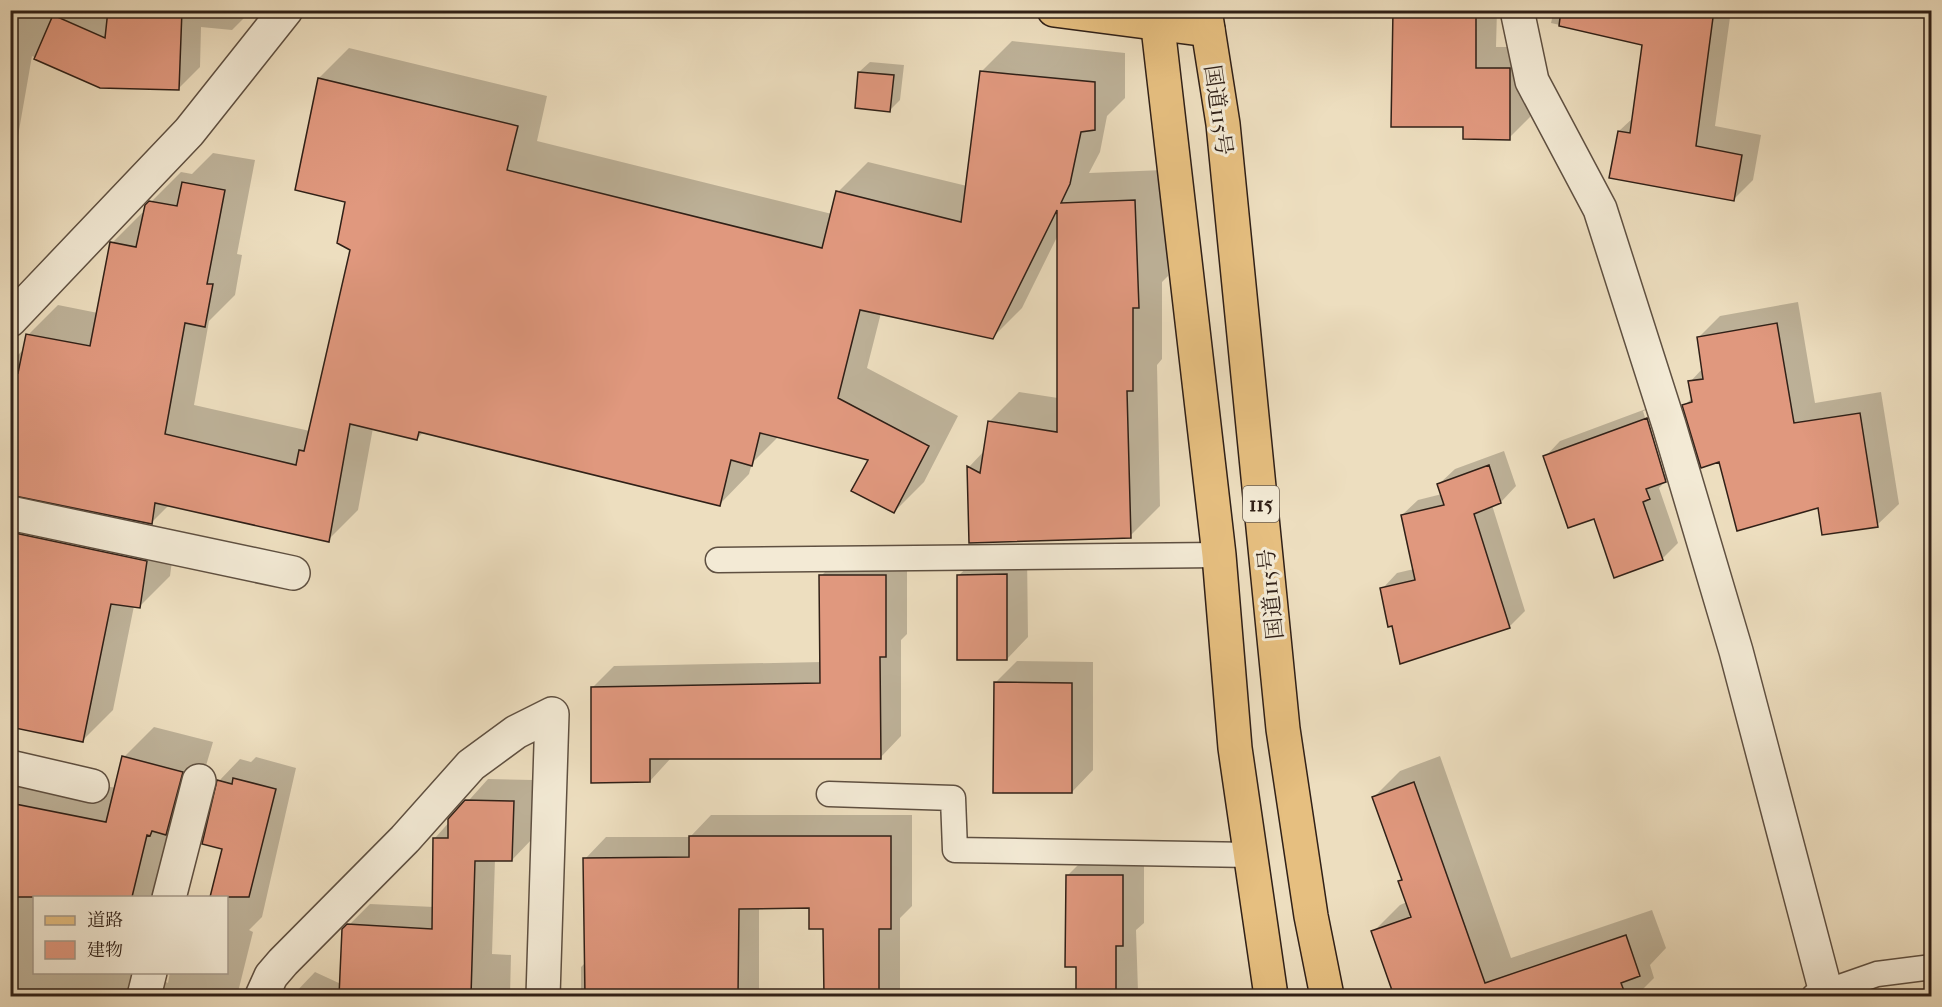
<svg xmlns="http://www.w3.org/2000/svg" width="1942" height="1007" viewBox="0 0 1942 1007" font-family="'IM FELL French Canon','Noto Serif JP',serif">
<rect width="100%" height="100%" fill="#eddebf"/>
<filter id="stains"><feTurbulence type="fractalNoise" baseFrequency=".00333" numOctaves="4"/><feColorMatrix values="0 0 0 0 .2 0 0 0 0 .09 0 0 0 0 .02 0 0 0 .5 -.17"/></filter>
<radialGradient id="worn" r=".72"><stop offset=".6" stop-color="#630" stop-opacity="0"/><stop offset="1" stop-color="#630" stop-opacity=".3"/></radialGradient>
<!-- shadow -->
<path fill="#0003" fill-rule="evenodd" d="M10 10H252L232 30 201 27 200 67 179 88 100 87 32 56 10 182Z
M1358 10H1497L1496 47H1531L1530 117 1509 138 1465 126 1394 16H1358Z
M1554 10H1731L1715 126 1761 135 1753 180 1733 200 1619 131 1634 117 1644 44 1551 23Z
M1012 41 1125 53V98L1107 116 1100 152 1089 173 1164 170 1168 276 1162 282V359L1157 365 1160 506 1130 536 970 542 969 467 985 450 989 422 1019 392 1058 398V235L1022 308 992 338 881 313 867 368 958 416 924 482 894 512 870 459 779 436 752 463 749 474 719 505 424 431 417 439 373 428 358 510 328 540 170 504 152 522 27 497 36 502 176 531 170 576 140 606H134L113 710 83 740 10 725V363L25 348 28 335 58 305 98 313 112 243 142 213H145L147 206 181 172 192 174 213 153 255 160 237 254 242 255 235 295 209 321 194 405 310 431 351 249 347 201 319 78 349 48 547 96 537 141 832 214 838 192 868 162 967 186 982 71Z
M870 62 904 65 900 100 889 111 859 72Z
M1798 302 1815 403 1881 392 1899 504 1877 525 1819 506 1720 460 1684 406 1693 397 1690 382 1703 368 1698 338 1720 316Z
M1662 403 1681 465 1659 488 1678 543 1662 559 1595 517 1545 457 1560 441ZM1646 410 1666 474H1662L1643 411Z
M1504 451 1516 486 1501 502 1492 505 1525 611 1509 627 1393 624 1382 589 1397 573 1414 569 1402 515 1418 500 1442 494 1439 484 1455 469Z
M1027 553 1028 637 1007 659 958 576 980 555Z
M907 554V634L901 640V736L880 758H671L650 781 593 687 614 666 822 662 821 576 842 555Z
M1017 661 1093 662V770L1072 792 995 683Z
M154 727 213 742 195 803 153 898H34V972H157L160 979 168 983 170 972H226V898H211L224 848 219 781 240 759 251 762 256 757 296 768 262 917 249 930 253 932 237 996H10V768L116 788 124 757Z
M1440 756 1511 958 1652 910 1666 948 1650 965 1654 978 1636 996H1395L1373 932 1400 905 1407 902 1400 882 1403 878 1374 797 1400 771Z
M488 779 534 780 533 838 512 860 495 859 492 954 511 955 510 996H292L315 972 341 984 344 930 370 904 434 907 435 838Z
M711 815H912V906L900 918V996H825V928L810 906 759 907V996H581V967L586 962 585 859 606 837H690Z
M1089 854H1144V923L1136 930 1138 991 1132 996H1077L1078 966 1068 875Z"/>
<!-- building -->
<path fill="#e0987e" stroke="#302017" stroke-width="1.5" d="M108 10H182L179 90 100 88 34 59 53 15 105 38Z
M1393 10H1476V68H1510V140L1463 139V127H1391Z
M1561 10H1714L1696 146 1742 155 1734 201 1609 178 1618 131 1630 133 1642 45 1559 26Z
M980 71 1095 82V130L1081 132 1070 184 1061 203 1135 200 1139 308H1133V391H1127L1131 538 969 543 967 466 980 473 988 421 1057 432V210L993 339 860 310 838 398 929 446 894 513 851 491 868 460 760 433 752 466 731 460 720 506 419 432 417 440 350 424 329 542 155 503 152 524 10 495V371L18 373 26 334 90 346 110 242 136 247 145 205 149 201 177 206 182 182 225 190 207 284H213L205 327 185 323 165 434 296 465 299 450 304 451 350 250 337 243 345 202 295 190 318 78 518 126 507 170 822 248 836 191 961 222Z
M858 72 894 75 890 112 855 108Z
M1777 323 1794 423 1860 413 1878 527 1822 535 1818 508 1737 531 1719 462 1701 468 1682 405 1692 402 1688 381 1703 379 1697 337Z
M1647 418 1666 482 1646 489 1650 499 1643 502 1663 560 1614 578 1594 519 1568 528 1543 456Z
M1489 465 1501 503 1474 514 1510 628 1400 664 1392 626 1388 627 1380 588 1415 580 1401 515 1444 505 1437 484Z
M10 532 147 561 140 608 111 604 83 742 10 727Z
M1007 574V660H957V575Z
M819 575H886V657H880L881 759H650V782L591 783V687L820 683Z
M994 682 1072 683V793H993Z
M122 756 183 772 166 835 152 831 150 836 147 835 132 897H10V803L106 822Z
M233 778 276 789 249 897H210L222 849 202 844 217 780 232 784Z
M1414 782 1485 983 1626 935 1640 976 1621 983 1626 996H1394L1371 931 1411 917 1398 881 1402 880 1372 797Z
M465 800 514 801 512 861H475L471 996H339L342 929 347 924 432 929 433 838H448V819Z
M689 836H891V929H879V996H824L823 929H809V908L739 909 738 996H585L583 858 689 857Z
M1066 875H1123V946H1116V996H1076V967H1065Z"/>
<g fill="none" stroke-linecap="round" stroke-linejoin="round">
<defs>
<path id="lane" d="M718 560 1219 555
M829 794 953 798 955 850 1251 855
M1814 996 1877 974 1932 967"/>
<path id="street" d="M1517 10 1532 81 1600 209 1669 425 1736 651 1827 996
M10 320 189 132 286 10
M10 513 293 573
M10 767 92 786
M169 898 199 781
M144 996 150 972
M262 996 271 976 283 962 405 839 471 765 516 732 552 714 543 996"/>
<path id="primary" d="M1054 10 1208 30"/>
<path id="highway" d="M1156 10 1219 555 1235 748 1271 996
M1205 10 1223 124 1283 729 1311 916 1327 996"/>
</defs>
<!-- lane casing -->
<use href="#lane" stroke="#5f5041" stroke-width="27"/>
<!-- street casing -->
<use href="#street" stroke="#5f5041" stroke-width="36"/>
<!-- primary casing -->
<use href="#primary" stroke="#302017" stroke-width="36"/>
<!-- highway casing -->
<use href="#highway" stroke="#302017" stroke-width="36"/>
<!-- lane -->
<use href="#lane" stroke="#f3ead5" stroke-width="24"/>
<!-- street -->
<use href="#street" stroke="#f3ead5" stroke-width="33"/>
<!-- primary -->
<use href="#primary" stroke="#e6bf80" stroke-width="33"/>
<!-- highway -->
<use href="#highway" stroke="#e6bf80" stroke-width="33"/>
</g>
<g text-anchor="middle" stroke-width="6" stroke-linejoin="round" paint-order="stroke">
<!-- shield labels -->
<rect fill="#f3ead5" stroke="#6a5d50" stroke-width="1.5" x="1243" y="486" width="36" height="36" rx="4.5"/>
<g font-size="21" font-weight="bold" fill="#302017">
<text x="1261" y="511">115</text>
</g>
<!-- street labels -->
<g font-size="22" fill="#302017" stroke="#f3ead5">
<text transform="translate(1219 110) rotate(82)" y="8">国道115号</text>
<text transform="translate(1270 594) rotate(-96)" y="8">国道115号</text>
</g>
</g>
<!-- margin -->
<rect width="1942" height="1007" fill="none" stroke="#eddebf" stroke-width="36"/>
<rect x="12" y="12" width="1918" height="983" fill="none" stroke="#302017" stroke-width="3"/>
<rect x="18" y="18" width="1906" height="971" fill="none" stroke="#302017" stroke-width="1.5"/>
<!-- legend -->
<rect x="33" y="896" width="195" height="78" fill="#f3ead5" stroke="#a59989" stroke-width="1.5"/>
<rect x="45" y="916" width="30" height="9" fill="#e6bf80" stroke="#a59989" stroke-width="1.5"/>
<text x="87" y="926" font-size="18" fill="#302017">道路</text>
<rect x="45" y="941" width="30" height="18" fill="#e0987e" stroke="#a59989" stroke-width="1.5"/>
<text x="87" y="956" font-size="18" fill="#302017">建物</text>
<rect width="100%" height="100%" filter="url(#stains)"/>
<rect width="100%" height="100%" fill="url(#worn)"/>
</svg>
